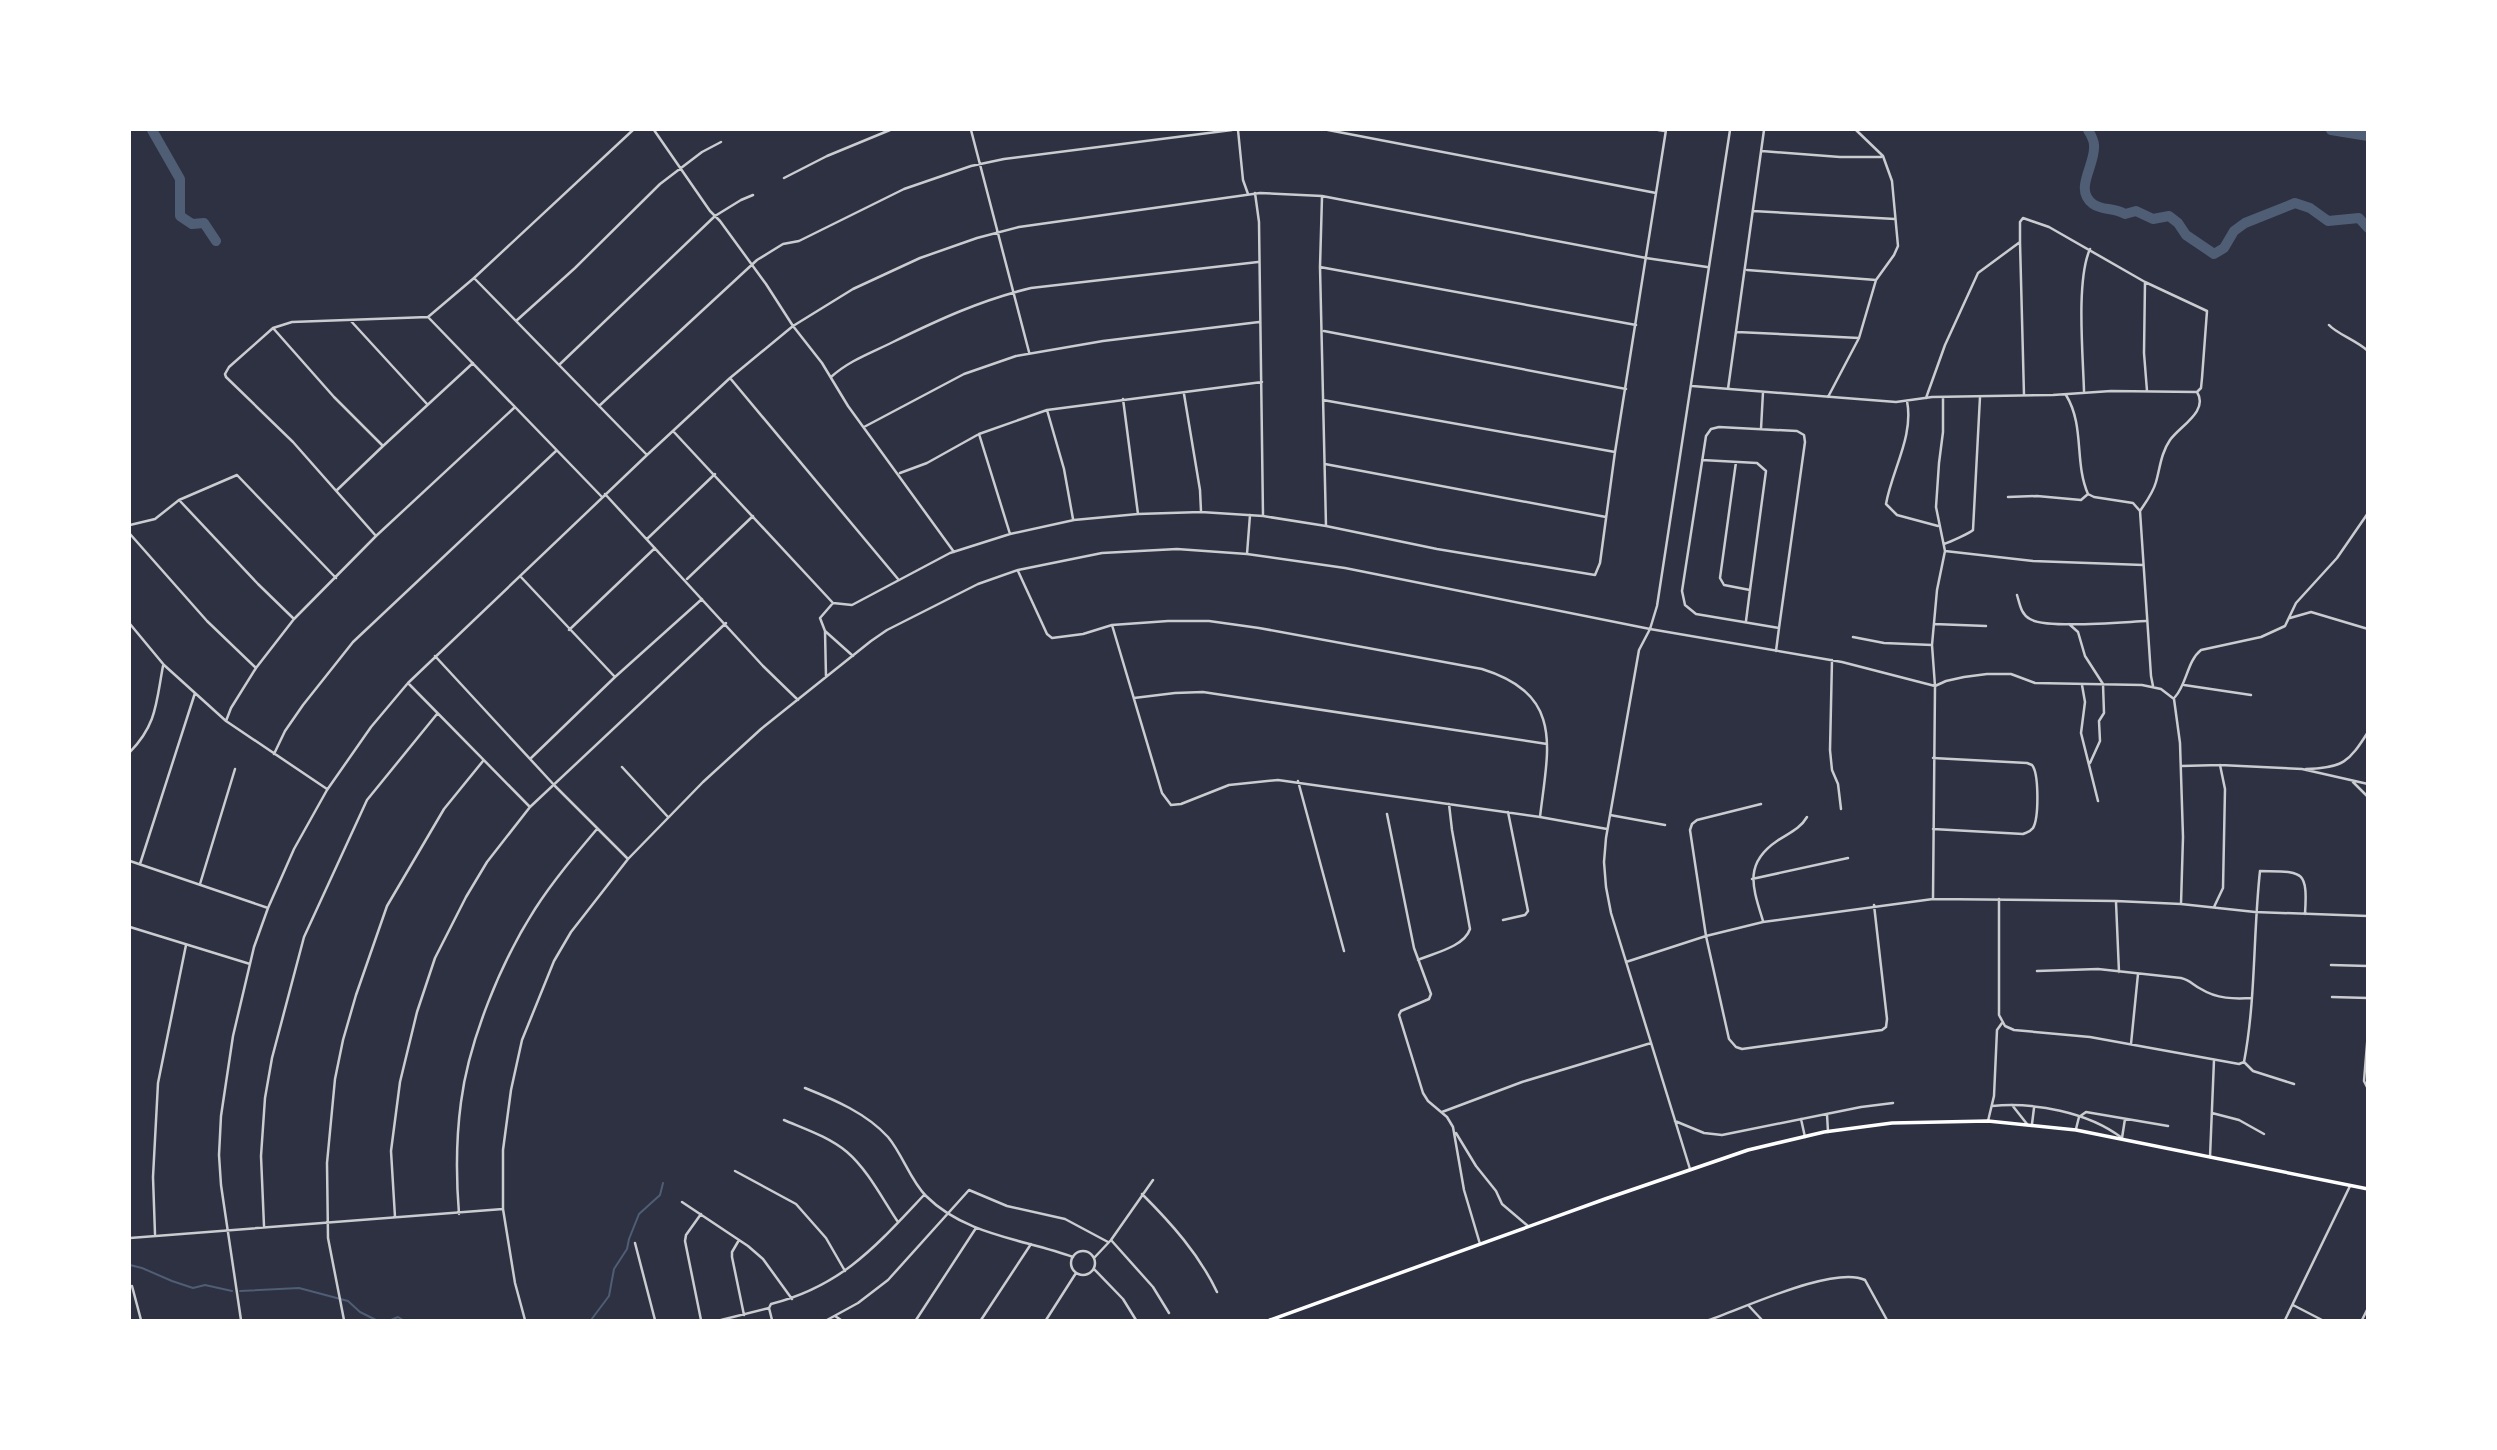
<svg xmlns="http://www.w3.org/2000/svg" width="2497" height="1450" viewBox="0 0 2497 1450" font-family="'Exo 2',sans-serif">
<rect width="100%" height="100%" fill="#2d3142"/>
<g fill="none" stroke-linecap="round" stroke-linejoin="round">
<!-- stream -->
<path stroke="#4f5d75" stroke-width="2" d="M130 1265 142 1268 172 1281 193 1288 205 1285 232 1291
M240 1291 299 1288 348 1301 360 1312 376 1320
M391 1320 398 1317 403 1320
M591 1320 609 1296 614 1269 627 1249 629 1239 639 1214 660 1195 663 1183"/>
<!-- river -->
<path stroke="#4f5d75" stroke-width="10" d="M152 130 180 179V216L192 224 204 223 216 241
M2088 130C2091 135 2094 140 2094 145 2096 165 2073 189 2093 204 2103 211 2113 207 2125 214L2136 211 2153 219 2169 216 2178 223 2186 235 2214 254 2224 248 2234 231 2245 223 2295 203 2310 208 2328 221 2359 218 2368 228
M2331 130 2368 136"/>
<!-- minor -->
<path stroke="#caccd0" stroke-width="2.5" d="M654 130 710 211 720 221 766 284 793 326 822 363 848 406 954 552
M971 130 1029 352
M1238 130 1243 180 1248 194
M1328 130 1656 193
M1658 130 1665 131
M1762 151 1840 157H1881
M784 178 827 156 890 130
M1255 193 1259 222 1263 515
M1322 197 1320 267 1326 526
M1753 211 1895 219
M1320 267 1636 325
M1747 270 1876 280
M474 278 647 455
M2145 282 2144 353 2147 391
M428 317 602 497
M350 320 427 404
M516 321 575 268 660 184 702 152 721 142
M2329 325C2337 334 2356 340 2368 351
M273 328 229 367 225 374 226 377 293 442 376 536
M1324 331 1626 389
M1737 332 1859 338
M473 363 383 446 334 397 273 328 292 322 428 317 474 278 633 130
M559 365 715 216 741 200 753 195
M831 377C850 360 871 353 893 342 938 320 981 300 1031 288L1258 262
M730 378 898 579
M1692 386 1896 402 1932 397 2053 395 2111 391 2197 392 2201 388 2202 378 2207 311 2145 282 2049 227 2023 218 2020 222V242L2024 395
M1728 389 1764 130
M2084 391C2083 355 2076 280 2090 249
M1184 394 1200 490 1201 511
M2066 395C2085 426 2074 462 2088 494L2094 497 2133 503 2140 511 2151 676 2153 686
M1828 397 1859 338 1876 280 1894 255 1898 246 1892 181 1883 156 1856 130
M1926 398 1945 345 1978 273 2020 242
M1123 399 1138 514
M1323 400 1615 452
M1907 401C1914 436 1892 470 1886 504L1897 515 1938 526
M599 406 757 260 783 244 799 241 904 189 971 166 1004 159 1232 130
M1047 410 1064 469 1073 519
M864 427 964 374 1016 356 1103 341 1259 322
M1719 427 1797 431 1804 435 1805 442 1779 628 1696 614 1685 605 1682 591 1706 436 1711 429Z
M1761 429 1763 392
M673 431 833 603 852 605 950 553 1010 534 1074 520 1138 514 1201 512 1263 516 1326 526 1437 549 1595 575 1600 563 1615 452 1666 130
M979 434 1010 534
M1702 460 1757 463 1766 471 1750 590 1724 585 1720 578 1736 462
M1325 464 1606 517
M900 473 927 463 979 434 1047 410 1262 382
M337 490 383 446
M605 494 763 666 798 700
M2008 497 2037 496 2081 500 2088 494
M180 501 258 584 294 619
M2140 511C2146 502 2153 493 2156 482 2160 468 2161 453 2170 440 2180 426 2209 411 2197 392
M130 525 155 519 179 500 237 475 336 578
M130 534 207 621 256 668
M647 539 715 474
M1944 544C1950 542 1970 533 1973 530L1980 397
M1945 551 2033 561 2143 565
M1247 554 1250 515
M1018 571 1047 634 1052 638 1083 634 1112 625 1168 621H1209L1259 628 1482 669C1565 695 1548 748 1540 817
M520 576 615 677 702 599
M687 579 753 516
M2017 595C2020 605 2021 614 2030 619 2046 629 2123 622 2146 621
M833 603 820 618 825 631 853 656
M2290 618 2311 612 2368 629
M1746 621 1750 590
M130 624 164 665 226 721 327 789
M1934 624 1986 626
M2069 624 2078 632 2085 656 2103 684 2104 713 2099 721 2100 741 2090 763
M1112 625 1162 793 1171 805 1181 804 1229 785 1278 780 1540 817 1607 829
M569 630 655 548
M825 631 826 677
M1853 637 1884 643 1932 645
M1776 651 1779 628
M435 656 555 786 628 859
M1832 660 1830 750 1832 770 1838 784 1841 809
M408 683 530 807
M2082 685 2085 702 2081 733 2098 801
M2184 685 2251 695
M2175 697C2187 684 2187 661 2201 650L2261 637 2285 626 2296 603 2337 558 2368 513
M1134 698 1175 693 1203 692 1547 744
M226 721 231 708 256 668 294 619 376 536 515 407
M130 752C157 724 156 703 163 666
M274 754 285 731 303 705 353 642 556 451
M1933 758 2027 763 2032 765C2039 773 2039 818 2033 828 2030 832 2028 832 2023 834L1933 829
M530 759 615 677
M2181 766 2220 765 2302 769 2368 784
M622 767 668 817
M2306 769C2343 768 2349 762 2368 732
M1298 781 1344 951
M2353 782 2368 797
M1761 804 1697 820 1692 824 1690 830 1706 936 1729 1039 1736 1047 1742 1049 1882 1030 1886 1027 1887 1019 1874 905
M1387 814 1414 948 1431 994 1429 999 1401 1011 1399 1015 1423 1093 1428 1101 1447 1117 1453 1127 1464 1190 1480 1244
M1610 815 1665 825
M130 861 268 908
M140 864 195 693
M1752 879 1848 858
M200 884 235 769
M1933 899 1935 686 1932 645 1937 590 1945 551 1936 507 1939 463 1943 432V398
M1999 899V1015L2005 1026 2014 1030 2090 1037 2239 1064 2244 1062C2256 999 2253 934 2260 871 2302 872 2308 868 2305 914
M2116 902 2119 972
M2214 907 2223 888 2225 789 2220 765
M1503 920 1525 915 1528 911 1508 812
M1763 921C1753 888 1743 864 1777 841 1789 833 1800 829 1807 817
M130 927 250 964
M1418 960C1434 953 1464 947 1470 929L1452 830 1449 804
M1626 962 1706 936 1763 922 1933 899 2116 901 2181 904 2255 912 2368 916
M2331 965 2368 966
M2037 971 2098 969 2181 978C2190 980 2193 985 2201 989 2217 999 2234 999 2252 998
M2332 997 2368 998
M2368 1032 2364 1081 2368 1089
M2131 1044 2138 974
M2244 1062 2253 1071 2294 1084
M805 1088C835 1100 866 1113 888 1137 903 1155 910 1180 926 1196 965 1235 1023 1239 1073 1257
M2012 1105 2027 1124
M1992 1106C2034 1102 2088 1112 2122 1138
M1442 1112 1522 1082 1651 1043
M2212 1113 2239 1120 2264 1134
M1827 1114 1828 1132
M1801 1119 1805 1137
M784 1120C805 1129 829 1137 847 1152 868 1170 883 1200 898 1222
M1675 1121 1704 1133 1722 1135 1861 1107 1893 1103
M1988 1121 1994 1096 1997 1030 2002 1023
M2032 1124 2034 1108
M2076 1129 2079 1117 2086 1112 2168 1126
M1456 1133 1476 1166 1496 1191 1502 1204 1528 1226
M2122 1138 2125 1119
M2210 1157 2214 1060
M1690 1169 1611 913 1606 887 1604 862 1606 838 1639 650 1650 629 1657 606 1730 130
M735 1171 796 1204 826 1238 845 1271
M1142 1194C1171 1223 1199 1254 1217 1292
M682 1202 748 1246 763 1259 792 1299
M459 1214C456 1177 456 1139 461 1102 469 1040 501 962 535 909 553 881 575 855 597 829
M701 1214 686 1235 685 1241 701 1320
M395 1217 391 1151 400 1082 417 1012 435 958 466 897 487 862 530 807 726 623
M264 1226 261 1156 265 1098 272 1058 304 937 367 800 437 714
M155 1234 153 1177 158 1083 186 945
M130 1238 503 1209
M739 1240 732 1252V1257L744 1315
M1111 1240 1153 1287 1169 1313
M635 1243 655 1320
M1071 1263a12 12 0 1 1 24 0a12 12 0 1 1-24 0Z
M1094 1258 1111 1240 1153 1180
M1094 1269 1123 1299 1136 1320
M132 1286 141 1320
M2293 1305 2322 1320
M1749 1306 1762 1320
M835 1316 841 1320
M241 1320 221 1185 219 1155 221 1116 233 1036 254 947 268 908 294 849 327 790 371 727 408 683 647 455 730 378 793 326 853 289 920 258 977 238 1019 227 1260 193 1322 196 1646 258 1707 267
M344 1320 328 1238 327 1163 335 1079 343 1040 356 995 387 906 444 809 483 761
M525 1320 515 1283 503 1209V1150L511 1090 522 1040 554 961 571 932 628 859 703 782 761 729 871 641 887 630 978 584 1018 570 1102 553 1177 549 1247 554 1345 568 1650 629 1842 662 1935 686 1946 681 1964 677 1987 674H2011L2035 683 2142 685 2161 689 2174 699 2180 743 2183 837 2181 904
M721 1320 769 1308
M772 1320 769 1308 771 1304C842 1286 876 1246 924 1195
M827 1320 858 1303 888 1280 969 1190 1007 1206 1065 1219 1108 1242
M916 1320 976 1228
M981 1320 1031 1244
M1046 1320 1076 1273
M1709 1320C1742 1309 1834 1265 1865 1280L1887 1320
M2285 1320 2350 1186
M2362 1320 2368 1308"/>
<!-- secondary -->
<path stroke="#fff" stroke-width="3.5" d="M1270 1320 1605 1199 1748 1150 1824 1132 1892 1123 1988 1121 2076 1130 2368 1189"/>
</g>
<!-- border -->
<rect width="2497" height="1450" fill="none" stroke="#ffffff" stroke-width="262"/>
</svg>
